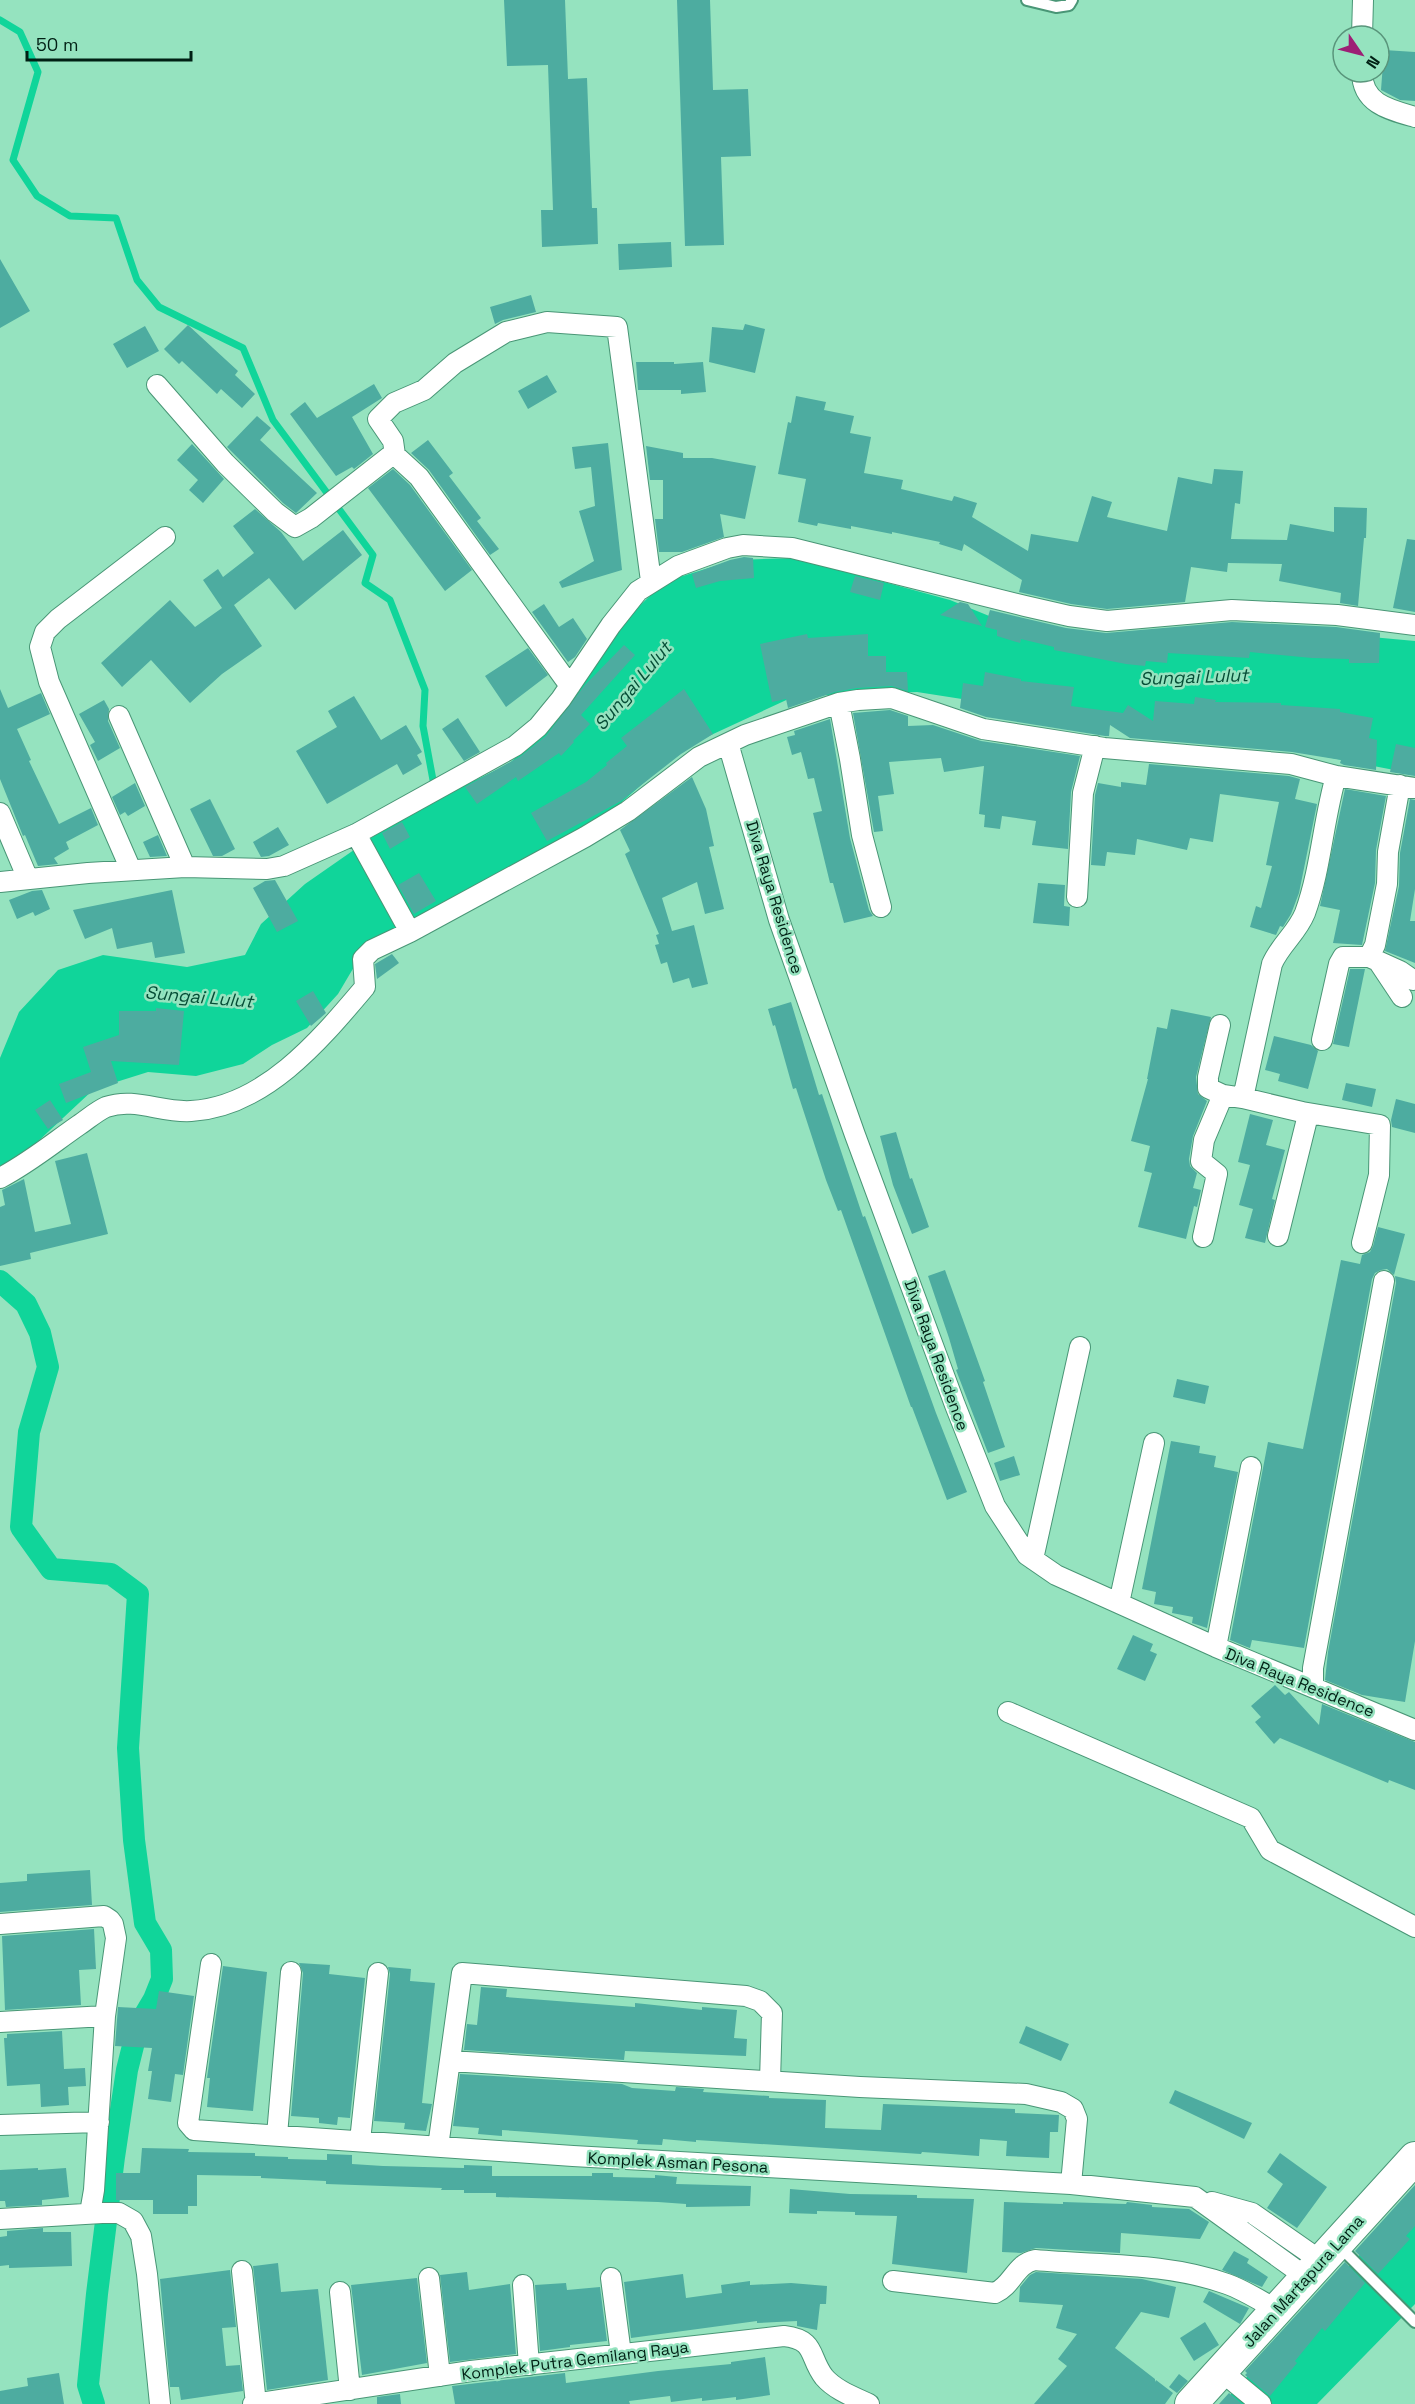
<svg xmlns="http://www.w3.org/2000/svg" width="1415" height="2404" viewBox="0 0 1415 2404" font-family="'Space Grotesk',sans-serif">
<rect width="100%" height="100%" fill="#95e3bf"/>
<!-- water -->
<path fill="#10d59a" d="M796 558 950 600 1021 629 1065 640 1306 631 1415 641V774L1306 753 917 692 795 696 683 748 598 823 364 950 338 994 307 1028 272 1045 243 1064 196 1076 148 1072 94 1089 33 1146 0 1167V1058L19 1012 58 970 103 955 187 967 245 955 261 924 305 884 407 813 509 764 566 708 609 643 632 613 652 594 673 579 735 560Z
M1415 2195V2304L1317 2404H1222Z"/>
<g fill="none" stroke-linecap="round" stroke-linejoin="round">
<!-- stream -->
<path stroke="#10d59a" stroke-width="7" d="M0 20 20 32 38 72 13 160 37 196 70 216 116 218 137 280 159 307 243 348 273 420 373 555 365 583 390 600 425 690 423 726 433 780 437 786"/>
<!-- canal -->
<path stroke="#10d59a" stroke-width="22" d="M0 1281 26 1304 40 1333 48 1367 29 1432 21 1527 51 1569 111 1574 138 1594 128 1748 134 1840 145 1923 161 1950 162 1979 154 1999 138 2026 127 2070 114 2157 97 2294 88 2385 94 2404"/>
</g>
<!-- building -->
<path fill="#4daca0" d="M504 0H565L568 79 587 78 592 208H597L598 244 542 247 541 210H553L548 65 507 66Z
M677 0H710L713 90 748 89 751 156 721 157 724 245 685 246Z
M1384 50 1415 52V101L1400 100 1381 90Z
M671 242 672 267 619 270 618 244Z
M0 259 30 311 0 328Z
M531 295 536 312 503 320 495 324 490 307Z
M745 324 765 329 755 373 709 362 712 327 743 330Z
M188 325 238 371 235 375 255 394 242 408 221 389 217 394 182 361 179 364 164 349Z
M145 326 159 351 127 368 113 344Z
M636 362H674V364L703 362 706 392 681 394V390H638Z
M547 375 557 392 528 409 518 391Z
M374 384 382 398 352 417 373 454 354 469 352 467 336 476 290 414 305 402 317 418Z
M796 396 826 402 824 410 854 416 850 433 871 437 864 473 903 480 901 489 952 501 954 496 977 503 972 517 1028 551 1031 534 1078 542 1092 496 1112 502 1107 517 1167 531 1178 477 1212 484 1214 469 1243 471 1240 504 1235 503 1231 539 1287 540 1290 524 1334 532V507L1367 508 1366 538H1364L1358 606 1340 603 1341 593 1279 581 1282 564 1228 563 1227 572 1191 567 1185 602 1107 609 1071 604 1019 592 1022 580 964 544 962 551 939 544 940 542 892 532V534L851 526V529L818 523 817 526 798 522 806 479 778 474 788 422 791 423Z
M257 416 271 428 260 440 317 493 296 513 283 503 227 447Z
M428 440 453 473 449 476 481 518 477 521 499 549 490 555 429 470 411 453Z
M608 443 622 570 562 588 559 582 594 561 579 511 595 506 591 467 575 469 572 447Z
M192 444 224 479 203 503 189 490 198 480 177 460Z
M646 446 683 453V458H712L756 466 745 519 720 514 724 537 682 552H659L655 519H663V480H650Z
M393 469 410 485 472 570 445 591 368 488Z
M255 509 281 532 303 561 343 530 362 555 295 610 269 578 234 605 262 646 222 674 190 703 151 660 122 687 101 663 170 600 195 627 222 608 203 580 218 569 223 577 254 553 233 526Z
M1407 539 1415 540V612L1393 608Z
M744 557 753 558 754 578 720 581 696 588 692 574 730 560Z
M855 576 884 583 880 600 850 592Z
M960 602 968 604 982 626 940 615Z
M544 604 559 627 573 618 587 639 575 657 568 662 532 612Z
M990 610 1066 628 1106 633 1232 622 1336 627 1380 633 1379 663H1349V659L1312 658 1250 652 1249 658 1168 653 1167 663 1146 661 1145 666 1126 664 1054 650V647L1021 639 1020 643 997 636V630L985 627Z
M807 634 808 638 868 634V656H886V672H907L908 691 892 686 857 688 835 692 788 708 786 699 772 702 760 644Z
M624 645 635 655 581 715 590 724 573 741 574 742 561 756 559 753 518 781 516 777 477 804 465 787 521 756 546 736 585 685Z
M528 648 548 675 506 707 485 676Z
M985 672 1021 679V681L1074 687 1071 706 1123 713 1128 705 1153 721 1155 701 1194 704 1195 697 1216 700 1215 702 1281 703V705L1340 709V712L1373 718 1369 738 1377 740 1376 770 1344 765 1340 763 1341 760 1292 752 1130 738 1110 725 1109 736H1105L986 717 960 708 963 683 983 686Z
M0 689 8 708 41 693 50 714 17 729 31 760 29 761 59 824 91 808 98 825 66 842 69 849 54 858 58 864 38 866 25 835 23 836 0 779Z
M684 689 713 734 681 754 621 801 547 841 531 813 586 782 607 765 606 763 627 746 621 738Z
M354 696 381 740 406 725 422 752 417 755 422 764 403 775 397 764 327 804 296 751 337 727 328 711Z
M104 700 109 709 108 721 120 748 98 761 90 745 95 742 79 714Z
M890 710 908 716V726L933 725 981 741 1080 756 1071 792 1068 849 1032 845 1036 821 1002 816 1000 829 984 827 985 815 979 814 984 766 944 772 941 758 889 762 894 794 878 796 883 831 874 832 853 713Z
M458 718 480 752 464 761 442 729Z
M830 719 850 838 869 910 873 916 844 923 833 883H830L813 813 822 811 814 778 808 779 801 752 792 755 787 737 795 735 794 731Z
M1396 744 1415 748V776L1390 772Z
M1149 764 1289 776 1300 779 1295 799 1317 804 1299 893 1291 914 1283 927 1280 926 1276 935 1250 927 1256 906 1261 908 1272 866 1266 865 1279 802 1220 794 1213 842 1190 838 1187 850 1137 839 1135 855 1107 852 1105 866 1091 865 1095 795 1098 783 1121 787V782L1146 785Z
M692 777 706 809 714 846 709 847 724 909 705 914 697 882 662 898 672 931 694 925 708 984 692 988 689 978 673 983 667 962 661 964 655 945 659 944 656 935 659 934 625 854 630 851 620 830Z
M135 783 145 806 128 816 125 812 120 815 112 797Z
M1345 789 1386 796 1376 850 1375 883 1362 945 1333 943 1340 910 1320 906Z
M210 799 235 849 222 856H213L190 809Z
M1410 799 1415 800V889L1410 921H1415V963L1385 951 1399 886 1400 853Z
M402 822 410 837 390 849 382 833Z
M278 827 289 845 269 856 261 857 253 842Z
M158 835 167 856 150 857 143 842Z
M419 873 436 901 414 914 398 885Z
M275 880 298 921 277 932 253 888 265 881Z
M1038 883 1065 885 1064 906 1070 907 1069 926 1033 923Z
M42 890 50 909 35 916 33 912 17 919 9 900 32 891Z
M172 890 185 953 155 958 152 942 117 949 112 928 85 939 73 910Z
M392 954 399 963 377 979 375 964Z
M1350 969H1365L1349 1047 1333 1044Z
M313 991 326 1013 311 1026 296 1001Z
M791 1002 819 1095 822 1094 863 1217 865 1216 936 1413 967 1492 947 1500 912 1407H911L841 1210 838 1211 826 1180 796 1088 793 1089 775 1025 773 1026 768 1009Z
M156 1008 184 1011 179 1065 111 1061 118 1083 66 1103 59 1084 91 1072 83 1047 119 1035V1011H156Z
M1171 1009 1211 1017 1196 1077 1198 1094 1207 1101 1193 1136 1189 1159 1190 1166 1197 1173 1193 1188 1201 1190 1197 1207 1194 1206 1186 1239 1138 1227 1152 1173 1144 1171 1150 1146 1131 1141 1148 1079H1147L1157 1027 1167 1029Z
M1274 1036 1311 1045 1318 1051 1308 1089 1278 1081 1280 1074 1265 1070Z
M1346 1083 1376 1089 1372 1107 1342 1100Z
M1396 1099 1415 1104V1133L1392 1127 1391 1120Z
M50 1100 63 1120 48 1129 35 1110Z
M1250 1114 1273 1120 1266 1145 1285 1150 1272 1199 1275 1200 1265 1243 1245 1238 1253 1209 1239 1205 1250 1165 1238 1162Z
M896 1132 910 1179 912 1178 929 1227 912 1234 893 1185 880 1136Z
M87 1153 108 1234 30 1253 31 1259 0 1266V1207L5 1205 2 1190 24 1179 35 1232 71 1224 55 1161Z
M1378 1227 1405 1234 1394 1275 1387 1269 1381 1270 1375 1273 1372 1279 1304 1648 1252 1640 1250 1648 1247 1647 1230 1640 1268 1442 1303 1449 1341 1260 1360 1264 1362 1255 1370 1252 1373 1246Z
M945 1270 985 1381 983 1382 1005 1447 988 1453 956 1370 958 1369 949 1338 928 1276Z
M1395 1276 1415 1281V1641L1405 1702 1362 1695 1325 1680 1328 1652 1396 1283Z
M1177 1379 1209 1386 1205 1404 1173 1397Z
M1171 1441 1200 1446 1199 1453 1216 1456 1214 1467 1238 1472 1207 1628 1192 1623 1193 1617 1172 1613 1173 1607 1154 1604 1156 1592 1142 1589Z
M1014 1456 1020 1475 1000 1481 994 1463Z
M1133 1635 1153 1644 1150 1651 1157 1654 1145 1681 1117 1669Z
M1275 1685 1285 1695 1289 1692 1319 1725 1322 1704 1415 1742V1790L1389 1780 1388 1783 1280 1738 1274 1744 1255 1722 1261 1717 1251 1706Z
M90 1870 92 1905 0 1912V1883L27 1881V1874Z
M94 1929 96 1969 79 1970 81 2005 5 2010 2 1936Z
M299 1963 330 1965 329 1974 365 1978 350 2118 338 2117 337 2125 319 2123V2118L291 2116 303 1973Z
M223 1966 267 1972 253 2111 207 2107 210 2078H207Z
M388 1967 411 1969 410 1981 435 1983 422 2103 432 2104 426 2131 404 2129 405 2123 374 2121 390 1974Z
M481 1987 507 1989 506 1997 635 2007V2003L702 2010V2007L737 2010 734 2038 747 2039 746 2056 625 2051 624 2060 464 2050 467 2024 477 2025Z
M159 1991 194 1996 183 2075 175 2074 171 2102 148 2099 152 2071H148L152 2048 115 2046 118 2007 156 2009Z
M1026 2026 1069 2044 1061 2061 1019 2043Z
M62 2031 64 2069 85 2068 86 2086 68 2087 69 2105 41 2107 40 2084 7 2086 4 2038H7V2034Z
M460 2074 622 2084 632 2088 675 2091 676 2087 704 2089 703 2092 769 2096V2098L826 2100 825 2128 881 2130 883 2104 1015 2109V2113L1059 2115 1058 2132H1050L1049 2158 1006 2156 1007 2141 980 2139 979 2156 922 2152 921 2154 890 2152 696 2140V2142L663 2139 662 2145 637 2144 638 2140 502 2130V2136L478 2134 479 2128 453 2126Z
M1175 2090 1252 2123 1244 2139 1169 2103Z
M142 2148 189 2149 188 2152 255 2153V2156L288 2157V2159L327 2160V2154L352 2155V2164L383 2166 464 2168V2165L492 2166V2176H592V2173H613V2177L655 2178V2175L677 2177 676 2184 751 2186 750 2206 686 2207V2204L658 2202 496 2197V2193H464V2190H441L442 2188 326 2184V2181L261 2178V2176L197 2175V2206H188V2214H153V2200H116V2173H140Z
M1280 2153 1327 2187 1297 2228 1267 2208 1283 2184 1267 2172Z
M38 2168V2170L66 2168 69 2197 42 2200V2205L6 2207 5 2201H0V2170Z
M1415 2185V2226L1406 2236 1410 2239 1378 2274 1355 2251Z
M790 2189 850 2194 917 2195V2198L974 2199 967 2273 892 2264 897 2216 855 2215V2212L817 2211V2214L789 2213Z
M1004 2202 1063 2204V2202L1126 2204 1127 2202 1152 2205V2207L1189 2209 1209 2222 1200 2239 1121 2233 1120 2253 1036 2248 1021 2253 1002 2252Z
M43 2228V2232H71L72 2266 9 2268V2265L0 2266V2237L7 2236V2231Z
M1234 2251 1249 2259 1247 2263 1268 2277 1262 2287 1222 2270Z
M1345 2262 1365 2283 1325 2331 1322 2328 1295 2361 1297 2363 1270 2396 1245 2375 1247 2373 1245 2371Z
M278 2263 281 2292 318 2289 328 2380 267 2390 253 2266Z
M230 2270 236 2327 222 2328 226 2366 240 2365 243 2391 181 2400 179 2387H170L160 2279Z
M467 2272 469 2290 510 2284 516 2354 450 2362 440 2275Z
M1036 2272 1142 2279 1176 2287 1169 2318 1141 2312 1115 2348 1155 2379V2382L1156 2380 1173 2393 1165 2404H1034L1067 2366 1058 2359 1077 2334 1056 2328 1063 2305 1019 2302 1020 2287 1030 2275Z
M683 2274 686 2298 722 2293 721 2285 750 2281V2285L791 2283 827 2286 826 2304H820L817 2330 797 2326V2321L757 2323V2321L631 2338 624 2282Z
M417 2278 427 2363 362 2375 351 2285Z
M566 2283 567 2290 600 2287 607 2341 570 2345V2347L540 2351 535 2285Z
M1209 2291 1249 2308 1240 2324 1203 2302Z
M1205 2322 1219 2345 1194 2361 1180 2338Z
M765 2357 770 2395 736 2400V2397L702 2401V2398L671 2402 670 2396 629 2401 630 2404H455L452 2386 565 2373 566 2383 658 2371 731 2364V2362Z
M59 2373 64 2404H0V2391L28 2386 27 2378Z
M1179 2374 1188 2381 1177 2393 1169 2387Z
M1229 2393 1242 2404H1219Z
M400 2394 401 2404H377V2397Z"/>
<g fill="none" stroke-linecap="round" stroke-linejoin="round">
<defs>
<path id="service" d="M1027 0 1056 7 1069 5 1072 0
M1339 2246 1415 2322"/>
<path id="minor" d="M1362 36 1363 0
M1362 72C1362 104 1390 110 1415 117
M157 385 225 463 275 512 295 527 311 518 389 457 395 455 419 477 570 686
M395 455 393 441 378 419 394 403 424 390 455 363 506 332 547 322 617 327 651 581
M839 703 850 759 862 835 881 907
M119 716 185 867
M728 743 779 920 855 1135 955 1405 995 1506 1027 1555 1056 1575 1216 1647 1415 1730
M0 813 28 879
M356 834 410 932
M131 870 49 682 40 647 45 632 58 619 165 537
M0 882 88 873 185 867 267 869 284 866 356 834 515 746 538 727 561 699 611 625 638 591 678 566 727 548 743 545 792 548 1025 606 1069 616 1107 621 1232 610 1337 615 1415 625
M1077 897 1083 793 1095 746
M1369 957 1400 971 1413 980
M1378 961 1402 997
M1220 1025 1208 1077V1088L1223 1095
M1322 1040 1339 964 1343 957H1369L1375 945 1387 884 1388 852 1400 785
M1302 1112 1380 1125 1379 1175 1362 1243
M0 1178C29 1163 53 1143 79 1125 88 1119 97 1111 106 1107 135 1097 161 1113 191 1111 265 1107 321 1039 365 987L363 959 372 950 410 932 585 837 628 811 699 757 745 735 839 703 858 700 892 698 983 729 1104 748 1291 764 1336 776 1415 788
M1278 1236 1307 1119 1302 1112 1243 1098 1272 964C1280 945 1297 933 1305 913 1321 869 1323 821 1336 776
M1203 1237 1217 1174 1201 1161 1204 1140 1223 1095 1243 1098
M1033 1559 1080 1347
M1119 1603 1154 1443
M1216 1647 1251 1467
M1313 1686V1668L1384 1281
M1008 1712 1251 1818 1270 1850 1415 1927
M0 1924 104 1916 110 1920 113 1924 116 1938 105 2016 94 2190 90 2213
M211 1964 188 2123 194 2130 573 2156 1071 2184 1195 2197 1306 2277
M0 2022 105 2016
M450 2061 860 2087 1026 2094 1061 2102 1073 2109 1077 2119 1071 2184
M0 2125 99 2122
M277 2135 291 1972
M360 2141 378 1973
M438 2147 462 1973 746 1996 760 2001 772 2013 770 2081
M1212 2202 1252 2213 1321 2261
M0 2219 102 2213H119L133 2221 141 2236 147 2274 160 2404
M242 2271 256 2404
M429 2278 440 2376
M611 2278 621 2354
M893 2281 995 2293C1013 2285 1015 2264 1035 2260 1100 2266 1165 2262 1227 2284 1244 2290 1261 2301 1277 2310
M523 2285 529 2365
M340 2292 350 2390
M1221 2371 1261 2404
M253 2404 471 2371 784 2336C817 2340 808 2356 824 2377 835 2390 854 2397 869 2404"/>
<path id="primary" d="M1191 2404 1415 2158"/>
</defs>
<!-- service casing -->
<use href="#service" stroke="#499676" stroke-width="14"/>
<!-- minor casing -->
<use href="#minor" stroke="#499676" stroke-width="22"/>
<!-- primary casing -->
<use href="#primary" stroke="#499676" stroke-width="34"/>
<!-- service -->
<use href="#service" stroke="#fff" stroke-width="10"/>
<!-- minor -->
<use href="#minor" stroke="#fff" stroke-width="20"/>
<!-- primary -->
<use href="#primary" stroke="#fff" stroke-width="32"/>
</g>
<g text-anchor="middle" stroke-width="5" stroke-linejoin="round" paint-order="stroke">
<!-- street labels -->
<g font-size="16" fill="#002014" stroke="#95e3bf">
<text transform="translate(775 897) rotate(73)" y="6">Diva Raya Residence</text>
<text transform="translate(937 1355) rotate(70)" y="6">Diva Raya Residence</text>
<text transform="translate(1300 1682) rotate(22)" y="6">Diva Raya Residence</text>
<text transform="translate(678 2162) rotate(3)" y="6">Komplek Asman Pesona</text>
<text transform="translate(1303 2281) rotate(-48)" y="6">Jalan Martapura Lama</text>
<text transform="translate(575 2360) rotate(-7)" y="6">Komplek Putra Gemilang Raya</text>
</g>
<!-- water labels -->
<g font-size="18" font-style="italic" fill="#054d36" stroke="#95e3bf">
<text transform="translate(1194 677) rotate(-2)" y="6">Sungai Lulut</text>
<text transform="translate(633 686) rotate(-50)" y="6">Sungai Lulut</text>
<text transform="translate(199 997) rotate(5)" y="6">Sungai Lulut</text>
</g>
</g>
<!-- north arrow -->
<g transform="translate(1361 54) rotate(125)"><circle r="28" fill="#95e3bf" stroke="#59957b" stroke-width="1.5"/>
<path d="M0-4.5L10 22L0 15L-10 22Z" fill="#9d1f75"/>
<text y="-9" font-size="16" font-weight="bold" text-anchor="middle" fill="#002014">N</text>
</g>
<!-- scale -->
<path d="M27 51v9h164v-9" fill="none" stroke="#002014" stroke-width="3"/>
<text x="36" y="51" font-size="18" fill="#002014" stroke="#95e3bf" stroke-width="4.5" paint-order="stroke">50 m</text>
</svg>
